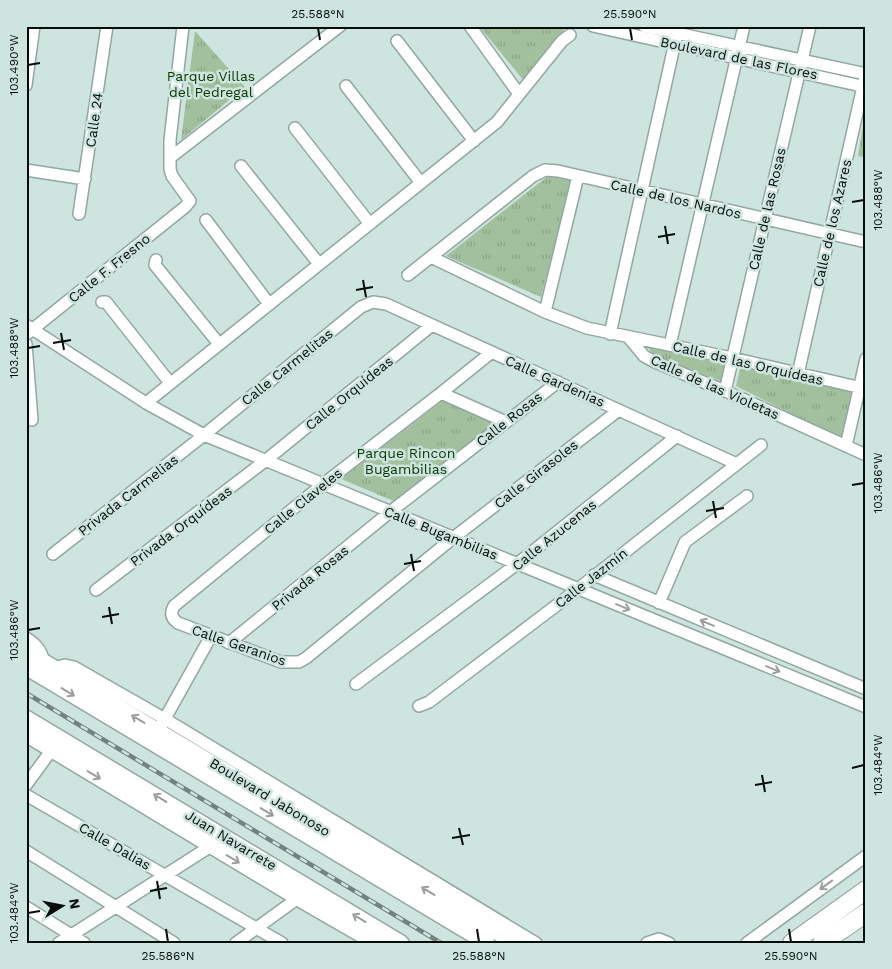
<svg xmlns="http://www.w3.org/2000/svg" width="892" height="969" viewBox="0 0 892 969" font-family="'Work Sans',sans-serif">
<defs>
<pattern id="park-tufts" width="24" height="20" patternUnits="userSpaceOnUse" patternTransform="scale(1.25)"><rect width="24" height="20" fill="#a2c09d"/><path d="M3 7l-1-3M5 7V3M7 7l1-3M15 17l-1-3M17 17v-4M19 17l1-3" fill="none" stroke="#8aa486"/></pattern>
</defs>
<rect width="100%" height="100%" fill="#cee4de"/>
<!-- park -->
<path fill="url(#park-tufts)" d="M479 26H567L524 81Z
M195 31 245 87 181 140Z
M866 107V158L858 156Z
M548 176 572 181 541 297 446 256Z
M645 344 730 361 723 382 654 355Z
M741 364 854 390 844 440 736 386Z
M445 399 498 423 396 502 341 479Z"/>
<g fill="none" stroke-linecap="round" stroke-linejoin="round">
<defs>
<path id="minor" d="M183 26 170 140V169L172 176 190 201
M470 26 519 94
M593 26 866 87
M644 26 866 74
M397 41 474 141
M26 85 34 26
M346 86 421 183
M295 128 370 224
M171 157 340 26
M241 166 319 264
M26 170 85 179
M79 214 107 26
M206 220 269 304
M431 257 545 312 587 328 732 358 866 389
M156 260 155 265 219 344
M408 275 533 176 545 170 558 171 866 242
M102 302H106L170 383
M545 312 578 176
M26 325 146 403 204 435 866 707
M28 333 185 207 190 201
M610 334 677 33
M629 338 644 356 655 362 725 391 866 455
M26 344 32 420
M670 345 744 26
M492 352 441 393 322 485 174 606C170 613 171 618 178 623L281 662H299L306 658 453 538 619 410
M798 374 866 73
M725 391 810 26
M441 393 506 422
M146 403 497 122 562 41 570 35
M846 446 866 359
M53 554 204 435 361 307 373 302 386 304 737 464
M594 575 866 689
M96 590 265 461 432 325
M659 603 685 542 747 496
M26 638C37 645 41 650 44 662
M229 643 390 512 558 382
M54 668 65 665 74 667 165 719 536 943
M356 684 517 564 677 436
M419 706 429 702 578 589 761 445
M162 724 211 636
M26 785 56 744
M26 795 282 943
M26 851 174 943
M26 907 84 943
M59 943 211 846
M236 943 298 898
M647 943 659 939 669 943
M747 943 866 856"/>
<path id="major" d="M26 651 158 731 515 943
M26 667 487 943
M26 718 401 943
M26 734 298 898 376 943"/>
<path id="highway" d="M792 943 866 890
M822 943 866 913"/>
</defs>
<!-- minor casing -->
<use href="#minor" stroke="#93a7a2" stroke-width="14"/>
<!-- major casing -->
<use href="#major" stroke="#93a7a2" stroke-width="18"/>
<!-- highway casing -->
<use href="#highway" stroke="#93a7a2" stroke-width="20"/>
<!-- minor -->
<use href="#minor" stroke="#fff" stroke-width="11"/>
<!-- major -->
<use href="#major" stroke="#fff" stroke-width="15"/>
<!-- highway -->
<use href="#highway" stroke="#fff" stroke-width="18"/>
<defs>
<path id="rail" d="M26 693 441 943"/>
</defs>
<!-- rail casing -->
<use href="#rail" stroke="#73827e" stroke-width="4.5"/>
<!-- rail -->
<use href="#rail" stroke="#cee4de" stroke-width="2.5" stroke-dasharray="8" stroke-linecap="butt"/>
</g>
<!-- one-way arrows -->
<defs><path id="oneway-shaft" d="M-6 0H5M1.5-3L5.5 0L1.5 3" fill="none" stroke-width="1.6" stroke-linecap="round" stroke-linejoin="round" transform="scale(1.25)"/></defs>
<g stroke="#9b9e9d">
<use href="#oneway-shaft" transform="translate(623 607) rotate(22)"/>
<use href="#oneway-shaft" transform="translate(707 623) rotate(-157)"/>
<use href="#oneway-shaft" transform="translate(773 669) rotate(22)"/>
<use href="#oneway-shaft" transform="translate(68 692) rotate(31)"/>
<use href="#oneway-shaft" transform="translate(138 719) rotate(-149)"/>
<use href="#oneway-shaft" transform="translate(94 775) rotate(31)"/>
<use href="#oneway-shaft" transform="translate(160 798) rotate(-149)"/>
<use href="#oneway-shaft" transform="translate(267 812) rotate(31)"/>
<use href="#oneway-shaft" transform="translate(233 859) rotate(31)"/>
<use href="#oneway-shaft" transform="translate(826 885) rotate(144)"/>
<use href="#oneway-shaft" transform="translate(428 891) rotate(-149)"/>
<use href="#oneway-shaft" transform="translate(359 918) rotate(-149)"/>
</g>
<!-- ticks -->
<path fill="none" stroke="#060d0b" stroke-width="2" d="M318 28 320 40M630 28 632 40M28 65 40 63M852 202 864 200M665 226 668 244M658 237 675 234M363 280 366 297M356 290 373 287M61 333 64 350M53 343 71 340M28 348 40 346M852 485 864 483M713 501 716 518M706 511 724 508M411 554 414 571M404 564 421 561M109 607 112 624M102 617 119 614M28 630 40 628M852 768 864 765M762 775 765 792M755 785 772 782M459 828 463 845M452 838 470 835M157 881 160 899M150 891 167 888M28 913 40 911M166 929 168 942M477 929 479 942M789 929 791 942"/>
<g text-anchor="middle" stroke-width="5" stroke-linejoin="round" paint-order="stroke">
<!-- street labels -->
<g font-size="14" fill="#060d0b" stroke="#cee4de">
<text transform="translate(739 58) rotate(12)" y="5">Boulevard de las Flores</text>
<text transform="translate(94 120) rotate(-82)" y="5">Calle 24</text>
<text transform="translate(676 199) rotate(13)" y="5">Calle de los Nardos</text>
<text transform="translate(767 209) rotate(-77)" y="5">Calle de las Rosas</text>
<text transform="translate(832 223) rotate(-77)" y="5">Calle de los Azares</text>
<text transform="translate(109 268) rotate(-39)" y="5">Calle F. Fresno</text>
<text transform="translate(748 363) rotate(13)" y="5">Calle de las Orquídeas</text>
<text transform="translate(287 367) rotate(-39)" y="5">Calle Carmelitas</text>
<text transform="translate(555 381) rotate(24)" y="5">Calle Gardenias</text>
<text transform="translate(715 387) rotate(24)" y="5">Calle de las Violetas</text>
<text transform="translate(349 393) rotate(-39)" y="5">Calle Orquídeas</text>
<text transform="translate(509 419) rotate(-38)" y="5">Calle Rosas</text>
<text transform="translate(536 474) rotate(-38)" y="5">Calle Girasoles</text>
<text transform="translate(128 495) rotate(-38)" y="5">Privada Carmelias</text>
<text transform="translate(303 501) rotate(-39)" y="5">Calle Claveles</text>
<text transform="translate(181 526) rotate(-37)" y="5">Privada Orquídeas</text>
<text transform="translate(441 533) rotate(22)" y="5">Calle Bugambilias</text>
<text transform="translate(554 535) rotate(-39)" y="5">Calle Azucenas</text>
<text transform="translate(310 578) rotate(-39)" y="5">Privada Rosas</text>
<text transform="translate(591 578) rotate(-38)" y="5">Calle Jazmín</text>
<text transform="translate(239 645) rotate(19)" y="5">Calle Geranios</text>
<text transform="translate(270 797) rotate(31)" y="5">Boulevard Jabonoso</text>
<text transform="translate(231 840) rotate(31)" y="5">Juan Navarrete</text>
<text transform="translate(115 846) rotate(30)" y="5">Calle Dalias</text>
</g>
<!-- park labels -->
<g font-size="14" fill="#093703" stroke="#cee4de">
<text x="211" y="81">Parque Villas<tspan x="211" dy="16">del Pedregal</tspan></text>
<text x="406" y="458">Parque Rincon<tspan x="406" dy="16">Bugambilias</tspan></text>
</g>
</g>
<!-- border -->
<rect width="892" height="969" fill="none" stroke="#cee4de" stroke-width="55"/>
<!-- north arrow -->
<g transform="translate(62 906) rotate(80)" stroke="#cee4de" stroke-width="4" paint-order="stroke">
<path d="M0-4L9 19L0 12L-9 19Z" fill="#060d0b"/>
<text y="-8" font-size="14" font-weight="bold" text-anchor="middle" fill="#060d0b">N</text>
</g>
<rect x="28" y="28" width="836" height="914" fill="none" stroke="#060d0b" stroke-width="2"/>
<g font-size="12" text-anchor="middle" fill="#060d0b">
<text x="318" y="18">25.588°N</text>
<text x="630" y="18">25.590°N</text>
<text transform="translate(14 65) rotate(-90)" y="4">103.490°W</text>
<text transform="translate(878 200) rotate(-90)" y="4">103.488°W</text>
<text transform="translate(14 348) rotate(-90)" y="4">103.488°W</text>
<text transform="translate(878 483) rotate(-90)" y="4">103.486°W</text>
<text transform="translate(14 630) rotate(-90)" y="4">103.486°W</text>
<text transform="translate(878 765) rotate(-90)" y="4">103.484°W</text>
<text transform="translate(14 913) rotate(-90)" y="4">103.484°W</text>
<text x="168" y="960">25.586°N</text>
<text x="479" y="960">25.588°N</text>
<text x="791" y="960">25.590°N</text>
</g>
</svg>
